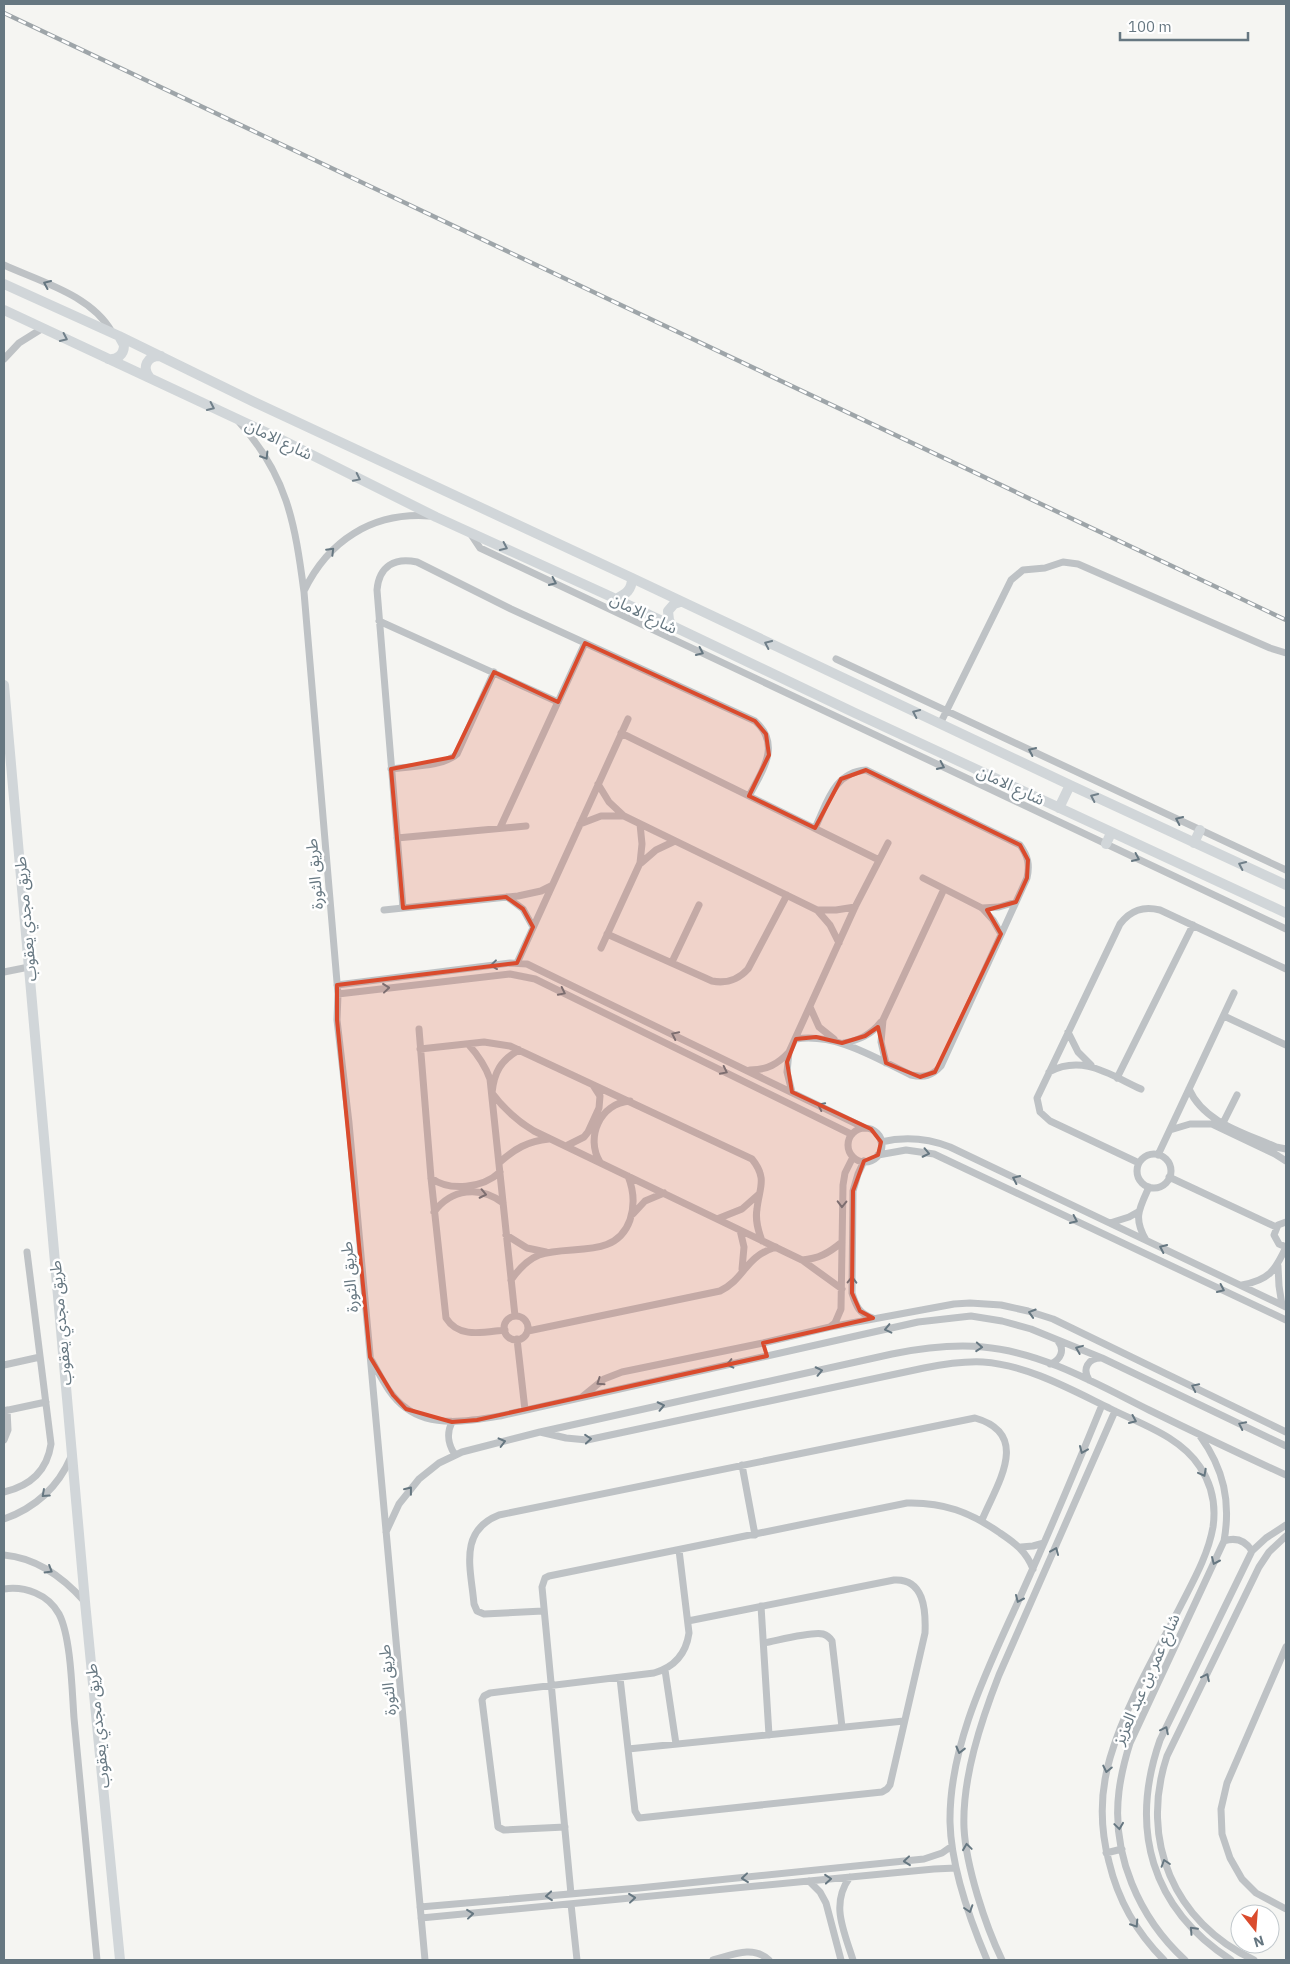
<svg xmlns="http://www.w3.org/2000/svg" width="1290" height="1964" viewBox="0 0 1290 1964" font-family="'IBM Plex Sans','Noto Sans Arabic',sans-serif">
<rect width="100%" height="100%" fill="#f5f5f2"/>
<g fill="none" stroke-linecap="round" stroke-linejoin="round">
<!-- street -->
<path stroke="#bec2c5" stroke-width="7" d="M4 265C41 282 91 295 112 332
M4 359 19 343 43 328
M239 422C287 475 295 523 304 592L338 994 337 1020 349 1123 425 1960
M470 533 480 548 1286 929
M304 591C328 541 372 512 429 516
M379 621 558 702
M836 659 1286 870
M940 724 1011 580 1023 570 1045 568 1063 562 1078 564 1270 648 1286 653
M621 733 879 860
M391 769C410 766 443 767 457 754L494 672
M598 784 609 802 624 816 817 910 830 925 839 943
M580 824 601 816H624
M500 828 585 643
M397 838 526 826
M641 863 656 850 675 841
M923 878 982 908 993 920 1001 934
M507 897 523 909 533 927
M403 908 377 590C379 566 395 557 417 562L511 609 755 721C782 745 762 771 749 796
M982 908 999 907 1016 902
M384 910 518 896 541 891 551 886
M817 910H836L855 907
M607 934 712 981C727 984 738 980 748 969L787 895
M601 948 640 863 642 844 640 824
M672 962 699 905
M517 963 628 719
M4 972 29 967
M337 985 510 963 527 964 865 1128
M338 994 510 974 535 979 851 1134
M810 1007 819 1027 834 1039
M1224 1016 1286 1045
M419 1029 431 1178 446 1318C459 1339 484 1332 505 1330
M1068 1032 1078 1052 1091 1065
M796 1039C837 1033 875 1058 911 1075 924 1078 932 1076 941 1066L1027 878C1030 865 1028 856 1020 845L866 770C834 772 827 803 815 828
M844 1043C859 1040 871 1035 881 1022
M468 1044C478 1055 485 1065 490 1079L515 1316
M420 1049 484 1042 510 1046 752 1159C768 1179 759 1188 757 1209 755 1220 758 1230 762 1241
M519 1050C501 1060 494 1072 492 1093 504 1109 517 1121 534 1131L802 1260 842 1289
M886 1063 881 1042 883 1020 944 889
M750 1070C767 1070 778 1064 789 1052
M1049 1072C1083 1054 1110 1075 1141 1089
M1117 1078 1193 925
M1189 1089C1204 1123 1245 1133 1276 1147L1286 1149
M792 1092 787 1072 789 1052 855 907 888 843
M1223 1123 1237 1095
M848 1145a17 17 0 1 1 34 0a17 17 0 1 1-34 0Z
M1170 1130 1190 1124H1212L1275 1154 1286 1161
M881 1142C906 1136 927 1138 950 1147L1286 1307
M566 1146 584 1137 588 1132 599 1108 600 1096 593 1085
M1137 1171a17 17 0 1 1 34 0a17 17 0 1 1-34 0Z
M878 1155 906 1150 934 1154 1286 1320
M1158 1155 1234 993
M864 1161 858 1174 853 1191 852 1293C856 1306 859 1314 873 1318
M600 1162C585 1138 600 1103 630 1101
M499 1163C514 1149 528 1141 549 1139
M1139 1163 1050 1121 1040 1112 1037 1098 1120 924C1131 910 1143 906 1160 910L1286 969
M1169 1177 1276 1227
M431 1178C450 1192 483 1188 500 1172
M434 1212C451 1189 480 1185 503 1203
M633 1214 645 1201 664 1193
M717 1219 742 1209 759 1194
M1286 1222 1278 1225 1274 1235 1279 1244 1286 1247
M1110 1223 1129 1217 1138 1212
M740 1230 744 1247 742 1269
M506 1235 527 1248 546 1252
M1146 1240C1133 1218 1139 1209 1149 1187
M802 1260C818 1259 829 1253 842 1242
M1278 1266 1279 1286 1282 1305
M511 1280C518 1270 527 1260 539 1255 570 1244 616 1260 630 1220 635 1205 634 1191 628 1176
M1242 1285C1269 1280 1275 1271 1286 1247
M504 1328a12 12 0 1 1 24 0a12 12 0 1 1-24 0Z
M831 1326 835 1323 841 1309 843 1185 845 1173 853 1157
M528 1331 720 1291C746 1278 744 1257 776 1247
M517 1339 525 1410
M372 1361C381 1377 390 1397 406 1408 432 1428 471 1421 500 1416L918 1322 971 1316 1002 1321 1031 1329 1102 1358 1286 1446
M1050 1364C1061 1360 1065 1350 1058 1341
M4 1365 40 1357
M1089 1380C1082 1369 1088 1358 1101 1358
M582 1397 604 1379 622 1372 763 1343 830 1327 954 1304 970 1303 1001 1305 1028 1311 1053 1319 1286 1432
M4 1411 46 1402
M452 1422C446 1434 448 1444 455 1455
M540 1432 566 1438 587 1440 924 1368C944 1364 963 1361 983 1362 1027 1365 1070 1389 1109 1408 1140 1424 1180 1436 1200 1467 1212 1485 1216 1506 1213 1527 1208 1556 1192 1583 1179 1609 1155 1655 1124 1709 1110 1758 1100 1792 1100 1828 1109 1862 1118 1900 1137 1933 1164 1960
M4 1440 8 1430 7 1410
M742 1465 755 1535
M4 1492C30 1486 47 1471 51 1444L27 1252
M4 1519C35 1508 58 1487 71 1457
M386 1532 399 1504 419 1479 439 1463 462 1452 540 1432 892 1354C922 1348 952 1344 983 1347 1042 1352 1097 1384 1149 1410 1194 1432 1240 1454 1286 1475
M1224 1541C1236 1537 1245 1540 1252 1551
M1021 1547 1033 1546 1044 1543
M4 1555C37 1558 63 1577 85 1602
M4 1589C25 1586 48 1594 59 1614 71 1637 72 1691 74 1718 82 1799 89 1880 97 1960
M761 1606 769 1735
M543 1611 484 1614 477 1611 474 1604C471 1569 458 1531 499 1515L975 1418C1032 1434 997 1484 982 1520
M764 1643C776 1641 812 1631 823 1634 827 1635 830 1638 832 1641L842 1727
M1286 1647 1227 1783 1221 1809 1222 1834 1230 1858 1242 1879 1256 1893 1286 1909
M665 1670 676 1744
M620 1678 635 1811 639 1818 882 1792 887 1789 890 1785 925 1633C926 1610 924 1578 894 1580L688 1621
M628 1749 904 1721
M565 1827 504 1830 498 1827 482 1700 484 1696 490 1693 654 1673C675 1667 686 1654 689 1633L679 1550
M1106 1853 1122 1849
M850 1877C830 1904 844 1931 853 1960
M809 1881 820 1892 826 1903 841 1960
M571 1894 542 1587 545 1578 549 1576 907 1503C943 1502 970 1512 1000 1533 1015 1543 1026 1551 1033 1569
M571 1904 577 1960
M420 1907 639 1888 924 1859 942 1853 952 1846
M421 1918 934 1869 956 1868
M713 1960C732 1955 753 1945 769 1960
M987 1960C970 1920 951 1866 950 1822 949 1740 993 1659 1025 1586 1052 1526 1077 1466 1102 1405
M1002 1960C985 1925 966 1866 964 1828 962 1778 981 1721 999 1675L1115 1411
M1185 1960C1139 1918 1111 1854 1119 1791 1121 1775 1125 1759 1130 1743L1224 1541C1231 1502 1224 1469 1200 1436
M1231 1960C1151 1908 1129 1829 1160 1740L1252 1551 1266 1538 1286 1525
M1254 1960C1174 1923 1139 1840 1167 1756L1259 1567 1269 1552 1286 1536"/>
<!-- secondary -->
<path stroke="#d1d6d9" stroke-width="10" d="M4 284 119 336 252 401 632 578 1070 785 1286 885
M4 310 280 439 436 517 616 599 855 713 1286 913
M108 359C117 360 124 355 124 345L119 336
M150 378C141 368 147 355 161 356
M616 599C626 594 632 590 632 578
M672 626 669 620 668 611 674 604 680 602
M4 685 85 1602 120 1960
M1059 808 1070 785
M1194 843 1200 830
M1106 844 1111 833"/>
<defs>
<path id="rail" d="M4 13 1286 620"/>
</defs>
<!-- rail casing -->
<use href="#rail" stroke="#9ea5a9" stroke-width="4.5"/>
<!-- rail -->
<use href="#rail" stroke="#fff" stroke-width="2.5" stroke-dasharray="8" stroke-linecap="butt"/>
</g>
<!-- one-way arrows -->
<defs><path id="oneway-chevron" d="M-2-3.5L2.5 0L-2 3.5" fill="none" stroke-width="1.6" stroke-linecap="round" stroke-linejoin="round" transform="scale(1.25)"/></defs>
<g stroke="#667781">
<use href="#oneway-chevron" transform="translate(47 284) rotate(-156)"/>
<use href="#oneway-chevron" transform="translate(265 456) rotate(58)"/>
<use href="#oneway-chevron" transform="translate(331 551) rotate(-45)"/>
<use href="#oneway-chevron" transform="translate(553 582) rotate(25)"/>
<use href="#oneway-chevron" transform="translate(700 652) rotate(25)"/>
<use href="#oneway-chevron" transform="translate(1032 751) rotate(-155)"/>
<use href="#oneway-chevron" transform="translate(941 766) rotate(25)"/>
<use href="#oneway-chevron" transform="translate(1179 820) rotate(-155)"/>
<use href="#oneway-chevron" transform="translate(1136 858) rotate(25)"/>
<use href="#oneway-chevron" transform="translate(494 965) rotate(173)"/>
<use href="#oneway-chevron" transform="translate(386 988) rotate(-6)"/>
<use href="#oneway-chevron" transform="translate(562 992) rotate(26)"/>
<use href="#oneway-chevron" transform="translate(675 1035) rotate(-154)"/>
<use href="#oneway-chevron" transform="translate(724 1071) rotate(26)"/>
<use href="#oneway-chevron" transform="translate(821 1106) rotate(-154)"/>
<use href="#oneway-chevron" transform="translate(926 1153) rotate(12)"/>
<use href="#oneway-chevron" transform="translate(1016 1179) rotate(-155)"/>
<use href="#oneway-chevron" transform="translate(483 1194) rotate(12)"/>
<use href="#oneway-chevron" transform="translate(842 1204) rotate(91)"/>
<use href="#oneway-chevron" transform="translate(1074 1220) rotate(25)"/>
<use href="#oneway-chevron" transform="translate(1163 1248) rotate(-155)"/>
<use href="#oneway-chevron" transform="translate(852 1280) rotate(-89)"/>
<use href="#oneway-chevron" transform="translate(1221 1289) rotate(25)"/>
<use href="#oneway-chevron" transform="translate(1032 1313) rotate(-163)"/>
<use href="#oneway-chevron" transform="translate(888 1329) rotate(167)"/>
<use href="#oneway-chevron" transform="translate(979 1347) rotate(4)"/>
<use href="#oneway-chevron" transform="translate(1079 1349) rotate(-158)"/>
<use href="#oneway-chevron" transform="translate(730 1364) rotate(167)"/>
<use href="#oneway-chevron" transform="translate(819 1371) rotate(-12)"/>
<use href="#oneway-chevron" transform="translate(600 1382) rotate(146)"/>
<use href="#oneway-chevron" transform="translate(1195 1387) rotate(-154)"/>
<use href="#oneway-chevron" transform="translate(661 1406) rotate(-12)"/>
<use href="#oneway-chevron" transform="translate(1133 1420) rotate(24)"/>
<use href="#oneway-chevron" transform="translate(1242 1425) rotate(-154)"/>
<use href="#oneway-chevron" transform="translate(588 1439) rotate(-5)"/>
<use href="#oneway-chevron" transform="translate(502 1442) rotate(-14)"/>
<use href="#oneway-chevron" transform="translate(1083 1450) rotate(113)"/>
<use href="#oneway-chevron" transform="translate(1203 1473) rotate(62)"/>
<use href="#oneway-chevron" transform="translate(409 1490) rotate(-52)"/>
<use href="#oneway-chevron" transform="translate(45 1494) rotate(138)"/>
<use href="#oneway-chevron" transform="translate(1055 1551) rotate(-67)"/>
<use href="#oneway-chevron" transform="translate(1215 1561) rotate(114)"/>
<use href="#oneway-chevron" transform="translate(49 1570) rotate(31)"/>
<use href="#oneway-chevron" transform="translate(1019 1599) rotate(114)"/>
<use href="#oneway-chevron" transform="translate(1206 1677) rotate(-64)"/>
<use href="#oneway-chevron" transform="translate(1165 1730) rotate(-64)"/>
<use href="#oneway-chevron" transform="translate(960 1750) rotate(104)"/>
<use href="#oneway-chevron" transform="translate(1107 1769) rotate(102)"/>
<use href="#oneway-chevron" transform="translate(1119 1826) rotate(82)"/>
<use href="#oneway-chevron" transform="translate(967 1847) rotate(-98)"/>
<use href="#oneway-chevron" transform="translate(907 1861) rotate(174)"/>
<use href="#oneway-chevron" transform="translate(1165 1863) rotate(-108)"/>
<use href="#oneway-chevron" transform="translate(745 1878) rotate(174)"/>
<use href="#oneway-chevron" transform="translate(828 1879) rotate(-5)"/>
<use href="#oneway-chevron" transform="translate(549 1896) rotate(175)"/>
<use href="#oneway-chevron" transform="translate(632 1898) rotate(-6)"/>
<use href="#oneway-chevron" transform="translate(969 1909) rotate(72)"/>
<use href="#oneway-chevron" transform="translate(470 1914) rotate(-6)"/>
<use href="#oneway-chevron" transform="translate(1135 1924) rotate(57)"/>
<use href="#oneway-chevron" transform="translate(1193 1930) rotate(-133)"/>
</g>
<g stroke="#71808a">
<use href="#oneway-chevron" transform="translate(64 338) rotate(25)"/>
<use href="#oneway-chevron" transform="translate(211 407) rotate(25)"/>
<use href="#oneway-chevron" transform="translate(357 478) rotate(26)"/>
<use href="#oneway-chevron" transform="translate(504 547) rotate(25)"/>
<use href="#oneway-chevron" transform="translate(768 644) rotate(-155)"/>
<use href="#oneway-chevron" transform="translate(916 713) rotate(-155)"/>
<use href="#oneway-chevron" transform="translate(1094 797) rotate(-155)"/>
<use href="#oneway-chevron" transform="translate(1242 865) rotate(-155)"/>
</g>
<!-- marked area -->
<path fill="#da4b2d" fill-opacity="0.2" stroke="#da4b2d" stroke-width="4" stroke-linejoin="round" d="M585 643 755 721 766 734 769 755 749 796 815 828 841 779 866 770 1020 845 1028 860 1027 878 1016 902 987 910 1001 934 935 1072 920 1077 886 1063 878 1027 865 1036 842 1043 816 1037 796 1039 787 1062 792 1092 871 1129 881 1142 878 1155 864 1161 853 1191 852 1293 860 1311 873 1318 763 1343 767 1356 477 1420 452 1422 406 1409 393 1395 370 1357 337 1020V985L517 963 533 927 523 909 506 897 403 908 391 769 453 757 494 672 558 702Z"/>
<g text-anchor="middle" stroke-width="5" stroke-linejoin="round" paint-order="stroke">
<!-- street labels -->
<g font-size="16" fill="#667781" stroke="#fff">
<text transform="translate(279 439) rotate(26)" y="6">شارع الامان</text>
<text transform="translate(644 613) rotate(26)" y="6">شارع الامان</text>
<text transform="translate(1011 785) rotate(25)" y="6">شارع الامان</text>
<text transform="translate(314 874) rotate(-95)" y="6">طريق الثورة</text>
<text transform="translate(25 919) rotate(-95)" y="6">طريق مجدي يعقوب</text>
<text transform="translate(349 1277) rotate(-95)" y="6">طريق الثورة</text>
<text transform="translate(60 1323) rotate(-95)" y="6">طريق مجدي يعقوب</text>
<text transform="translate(1146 1679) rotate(-66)" y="6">شارع عمر بن عبد العزيز</text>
<text transform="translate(387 1680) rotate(-95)" y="6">طريق الثورة</text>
<text transform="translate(97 1726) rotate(-96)" y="6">طريق مجدي يعقوب</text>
</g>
</g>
<!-- border -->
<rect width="1290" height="1964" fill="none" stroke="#667781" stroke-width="10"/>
<!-- north arrow -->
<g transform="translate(1255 1929) rotate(163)"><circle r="24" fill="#ffffff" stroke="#c2c9cd"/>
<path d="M0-4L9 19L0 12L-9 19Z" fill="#da4b2d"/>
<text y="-8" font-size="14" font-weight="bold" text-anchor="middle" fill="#667781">N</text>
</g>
<!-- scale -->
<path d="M1120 32v8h128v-8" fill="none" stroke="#667781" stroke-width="2.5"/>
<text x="1128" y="32" font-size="15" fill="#667781" stroke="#ffffff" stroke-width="4" paint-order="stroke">100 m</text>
</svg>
